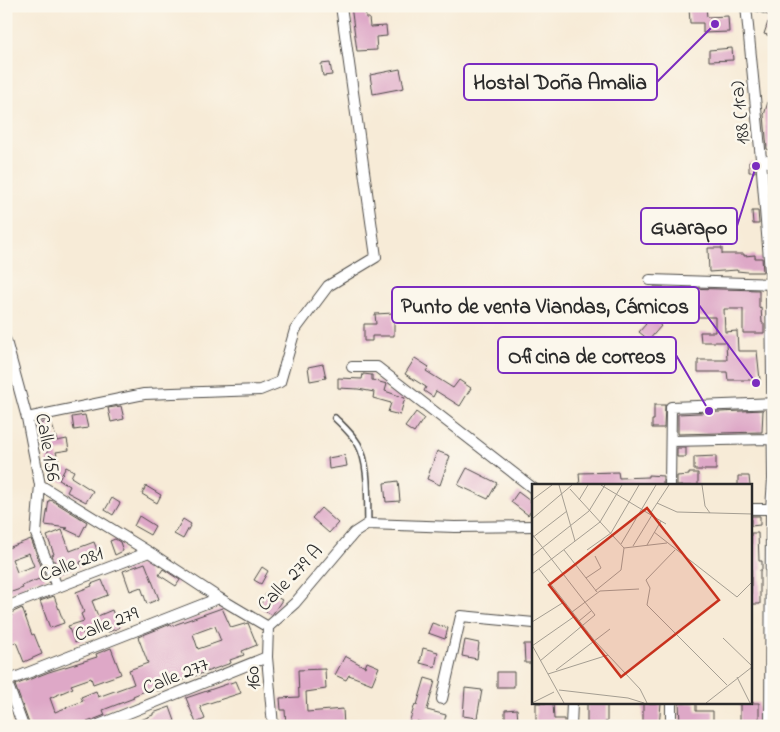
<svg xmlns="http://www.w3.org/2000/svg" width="780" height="732" viewBox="0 0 780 732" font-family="'Indie Flower',sans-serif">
<rect width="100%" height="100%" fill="#fbf7ec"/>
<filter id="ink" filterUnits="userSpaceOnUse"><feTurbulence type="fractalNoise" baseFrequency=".02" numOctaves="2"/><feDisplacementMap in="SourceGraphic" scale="10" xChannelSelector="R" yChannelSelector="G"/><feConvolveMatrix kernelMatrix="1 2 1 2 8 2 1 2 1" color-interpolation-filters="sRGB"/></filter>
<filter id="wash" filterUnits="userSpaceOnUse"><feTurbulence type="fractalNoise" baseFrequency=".0096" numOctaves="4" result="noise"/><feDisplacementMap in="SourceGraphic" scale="20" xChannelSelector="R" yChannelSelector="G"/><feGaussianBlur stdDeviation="1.12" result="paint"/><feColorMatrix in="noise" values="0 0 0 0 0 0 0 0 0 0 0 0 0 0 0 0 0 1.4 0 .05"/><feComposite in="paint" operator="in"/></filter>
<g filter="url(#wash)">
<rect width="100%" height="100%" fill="#f7ebd7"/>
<g id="blocks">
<!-- building -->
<path fill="#dea8c7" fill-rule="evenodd" d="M351 6H365L366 18H369L370 27 386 26 387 36 376 37 377 50 357 51Z
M753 6H774V8L771 16 753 10Z
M706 7 707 17 728 16 729 32 703 33V23H690L689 8Z
M768 22 774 24V37L764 34Z
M732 48 733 60 709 61V50Z
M330 63 332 75 323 76 321 64Z
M400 69 404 88 373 94 370 75Z
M772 89H774V152L767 149 764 115Z
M749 162H754L755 172H749Z
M752 211H758L759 224H753Z
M708 248H722V254H744V256L755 255V258H762L763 272H747L737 271V270L709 272Z
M654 287H664L671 294 649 316 661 326 649 340 639 332 646 324 628 308 640 295 643 298Z
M682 288 759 290V308L761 307 762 323H764V333H743V309H724L725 332 737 331 738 351H757L760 380H728L727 372H698V360H727L726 342H701L700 332H715V317H694V307H682Z
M394 313V336H372V341H364V324H376L375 314Z
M415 358 429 367 426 371 453 388 459 380 471 388 460 406 436 391 433 397 424 391 426 387 405 374Z
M323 364 326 378 310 381 308 367Z
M363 374 372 375V380L387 384 385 391 405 398 400 415 388 412 391 403 373 398 374 392 358 389 338 388V378L362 379Z
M654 405H665L664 428H652V420H654Z
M121 406 124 419 111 422 108 408Z
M763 410 762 432 678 434V414Z
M416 412 424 418 414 433 405 427Z
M85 415 88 428 74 430 72 417Z
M51 421 57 441 67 439 69 450 56 452 59 463 48 465 47 457H49L44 433 41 434 38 424Z
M677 448H686V457H677Z
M437 451 450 456 440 485 427 479Z
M345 455 347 466 329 469 328 458Z
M716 456V470H694V457Z
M66 467 74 471 71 477 93 491 86 502 67 492 70 486 59 480Z
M467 468 497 483 488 499 458 485Z
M618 472 619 478 648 477V475L663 476V486H580L579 473Z
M689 473H698V486H677V476L689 475Z
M738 476H749L750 486H738Z
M398 481 400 501 386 502 384 483Z
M146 486 161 495 157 503 142 494Z
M518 492 534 504V507L528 515 511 502Z
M112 498 120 503 113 515 105 510Z
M49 500 53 501 87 522 80 536 65 529 68 528 45 525Z
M321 508 338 523 329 533 312 518Z
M139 516 155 526 150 535 134 526Z
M751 516H760V525L751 526Z
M183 519 191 524 183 539 174 534Z
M62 530 70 551 94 542 99 555 80 562 81 566 59 574 52 555 54 554 47 536Z
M751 533H758L759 561H762V570H760V604H751Z
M31 539 46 579 40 581 39 579 22 586 23 588 6 594V546L8 548ZM29 553 34 566 17 572 12 559Z
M115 539 120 542 123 551 115 555 110 541Z
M145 563 159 599 147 604 141 587 130 591 123 571Z
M262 567 268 571 261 584 254 580Z
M163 569 180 580 176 586 159 575Z
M102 580 108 595 92 601 98 616 112 610 119 628 108 632 105 625 83 633 85 639 75 643 68 626 84 621 81 614 84 612 76 592 92 586 91 584Z
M267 592 282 600 272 615 259 607Z
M54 596 64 623 50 628 40 601Z
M22 608 32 635 34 634 42 654 24 662 16 642 6 646V618L12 616 11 613Z
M222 608 231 628 248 623 257 645 242 651 244 655 230 660 231 663 167 686V687L157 691 155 687 133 696 134 698 103 710 105 715 90 721 76 726H30L15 685 49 672 97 657 96 654 111 648 121 674 93 684 91 678 71 685 73 688 50 698 55 712 83 701 81 697 96 691 98 697 134 684 129 670 148 663 138 637 171 624V626ZM215 626 221 641 198 649 193 634Z
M432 623 448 628 445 639 428 633Z
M465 640 479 643 477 659 462 656Z
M524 644H534V663H525Z
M423 648 438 652 435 667 420 663Z
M345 656 365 667 367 662 379 667 372 684 349 675 346 680 335 675Z
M325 669 326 689 306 692 307 712 343 709 344 726H286L285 710H281L280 698 299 697 298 670Z
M497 672H514V687H497Z
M425 678 435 681 427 710 446 715 443 726H434L417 721V726H408L415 704 417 705Z
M236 681 241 693 200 706 205 719 196 723 186 698Z
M465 688 482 690 477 718 463 716Z
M536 703H553L554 719H564V726H536Z
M587 703H607V722H605V726H587Z
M643 703H661L659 726H643Z
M679 703H696V711H713V723L680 724Z
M740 703H759V726H740Z
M170 707 175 721 167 724 168 726H126L153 715V713Z
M517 709 518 722 505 723V710Z"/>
</g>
</g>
<g filter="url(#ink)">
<use href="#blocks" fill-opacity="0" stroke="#4a4845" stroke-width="1"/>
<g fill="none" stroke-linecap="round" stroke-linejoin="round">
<defs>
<path id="lane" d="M335 418C343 426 352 434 358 444 370 465 367 500 368 524"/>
<path id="street" d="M746 6 761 159 771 284 773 479 771 509 770 726
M761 159 774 164
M650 280 774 284
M6 341 27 418 40 485 36 534 57 587
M352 367H377L534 489
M27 418 144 394 260 390 280 382 295 330 328 286 376 257 341 6
M671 441 772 439
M40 485 149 552 219 598 268 627 295 603 354 533 368 524 455 527 534 526
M670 486 671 407 774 403
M751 509H771
M6 607 149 552
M268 627 267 657 273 726
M6 680 23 726
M7 681 219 598
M442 699 461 616 534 623
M671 703V726
M96 726 267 657
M571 726 572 703"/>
</defs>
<!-- lane casing -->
<use href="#lane" stroke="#4a4845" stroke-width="8"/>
<!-- street casing -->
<use href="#street" stroke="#4a4845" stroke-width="12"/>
<!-- lane -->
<use href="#lane" stroke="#fff" stroke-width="5"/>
<!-- street -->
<use href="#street" stroke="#fff" stroke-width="10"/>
</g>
</g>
<g text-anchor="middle" stroke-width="5" stroke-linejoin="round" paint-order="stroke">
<!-- street labels -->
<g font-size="20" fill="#2b2b2b" stroke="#fbf7ec">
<text transform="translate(739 113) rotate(-96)" y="7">188 (1ra)</text>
<text transform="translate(49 447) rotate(80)" y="7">Calle 156</text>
<text transform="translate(71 563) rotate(-21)" y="7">Calle 281</text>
<text transform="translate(289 577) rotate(-46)" y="7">Calle 279 A</text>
<text transform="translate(106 623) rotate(-21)" y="7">Calle 279</text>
<text transform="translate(175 675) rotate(-22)" y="7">Calle 277</text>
<text transform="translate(252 678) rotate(-95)" y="7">160</text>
</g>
</g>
<!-- overview -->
<g transform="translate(532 484)">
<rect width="220" height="220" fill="#f7ebd7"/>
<path fill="none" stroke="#a59e92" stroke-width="1" d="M27 1 43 57M69 1 134 40M170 1 173 22 178 29M38 5 92 64M0 16 20 1M47 16 56 1M125 19 145 28 220 30M118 30 137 1M0 35 40 1M122 48 205 113 220 98M0 50 63 131 8 177M0 54 35 27M89 60 124 1M115 61 129 37M101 62 120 31M32 66 65 108M55 66 79 49 107 1M143 66 114 96 118 104 115 121 195 201M0 72 57 27 73 1M7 85 62 156 108 205 115 219M0 90 68 38 90 1M54 94 69 84 63 72M63 107 89 86 92 64 135 59M40 128 68 107 107 105M47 137 59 127M0 138 32 118M191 154 220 182M0 161 32 219M0 162 43 132M24 186 78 145M16 190 76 171M205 193 218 219M27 206 96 214 112 219M0 219 22 208M174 219 220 183"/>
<path fill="#c8321e" fill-opacity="0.15" stroke="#c8321e" stroke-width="2.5" d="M115 24 187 116 89 193 17 101Z"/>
<rect width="220" height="220" fill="none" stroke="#2b2b2b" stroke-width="2.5"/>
</g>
<!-- callouts -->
<path fill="none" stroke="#7b2cbf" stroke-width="2" d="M715 24L657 82M756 166L737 226M756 383L699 305M709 411L676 355"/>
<g fill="#7b2cbf" stroke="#fbf7ec" stroke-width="2">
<circle cx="715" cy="24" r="5"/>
<circle cx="756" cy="166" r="5"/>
<circle cx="756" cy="383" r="5"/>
<circle cx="709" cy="411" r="5"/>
</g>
<g fill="#fbf7ec" stroke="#7b2cbf" stroke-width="2">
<rect x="464" y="64" width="193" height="36" rx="5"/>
<rect x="641" y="208" width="96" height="36" rx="5"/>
<rect x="392" y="287" width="307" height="36" rx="5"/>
<rect x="498" y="337" width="178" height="36" rx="5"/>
</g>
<g font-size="21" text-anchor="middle" font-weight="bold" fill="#2b2b2b">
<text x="560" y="89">Hostal Doña Amalia</text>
<text x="689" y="234">Guarapo</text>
<text x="545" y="313">Punto de venta Viandas, Cárnicos</text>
<text x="587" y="363">Oficina de correos</text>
</g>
<!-- margin -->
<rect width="780" height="732" fill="none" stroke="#fbf7ec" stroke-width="25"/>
</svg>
